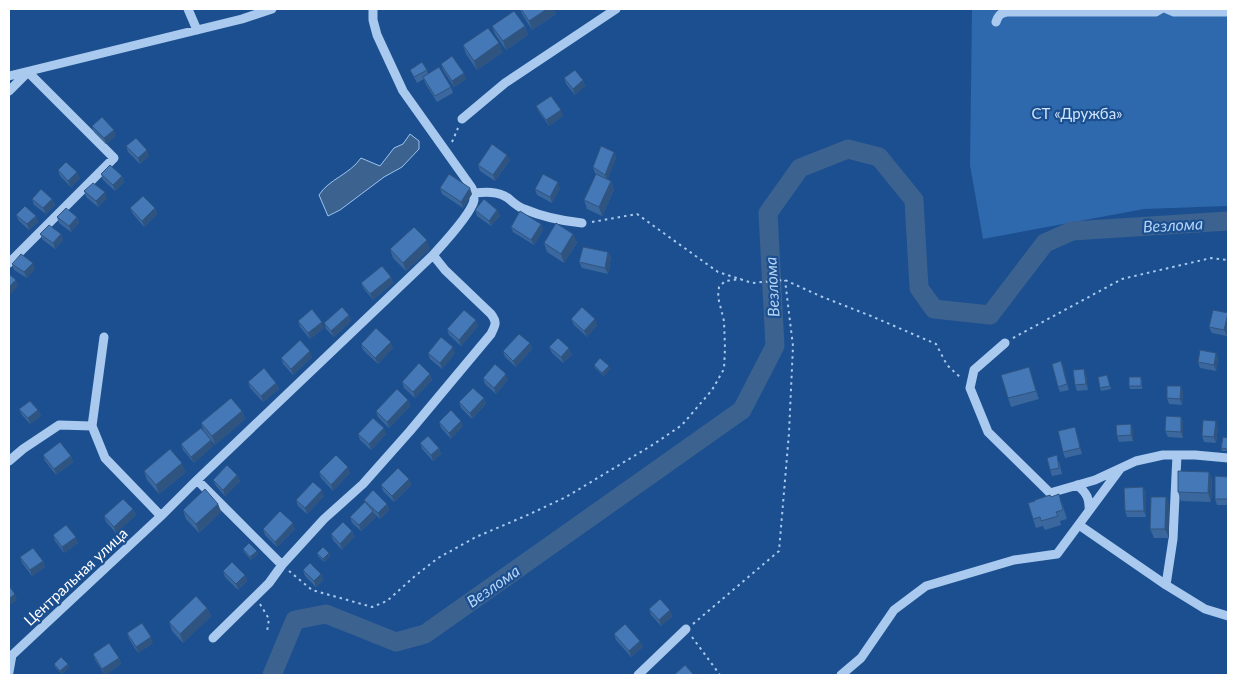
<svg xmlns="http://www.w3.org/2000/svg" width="1237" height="684" viewBox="0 0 1237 684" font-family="Lato,sans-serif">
<rect width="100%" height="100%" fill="#1b4f8f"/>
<!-- green -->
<path fill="#2e69ad" d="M972 9H1228V206L1144 209 983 239 970 165Z"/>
<!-- water -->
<path fill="#3c6290" stroke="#9cc4f0" d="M410 134 419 141V149L402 167 384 177 340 210 328 216 319 195C329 179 349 175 361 158L380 166 394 148 403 144Z"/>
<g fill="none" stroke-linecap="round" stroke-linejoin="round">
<!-- river -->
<path stroke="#3c6290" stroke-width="19" d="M272 675 295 620 326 614 396 642 425 634 742 410 775 346 768 213 800 168 848 149 879 157 914 200 919 288 934 309 990 315 1045 243 1072 231 1228 221"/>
<!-- path -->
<path stroke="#a9c9ee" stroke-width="2" stroke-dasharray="2.5 4" stroke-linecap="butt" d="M452 142 458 128
M592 222 637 214 718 272 752 283 785 280 820 296 871 316 936 344 947 365 962 379
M1013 338 1122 279 1211 258 1228 260
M289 571 312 590 372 607 387 601 415 576 438 558 476 537 530 514 566 497 654 444 682 425 712 390 724 369 725 348 724 321 718 297 719 287 725 281 741 279
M260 604 269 619 267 632
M693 624 779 551 789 433 793 346 785 280
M692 637 720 675"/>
<!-- minor -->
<path stroke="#a9c9ee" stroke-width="9" d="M188 9 197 30
M1167 9 1174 12H1228
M996 22C998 16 1000 13 1007 12H1156L1161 9
M9 76 242 19 272 9
M9 91 28 72 114 158 9 263
M462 119 505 83 616 9
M474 193C485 192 498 191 508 198 514 203 518 207 524 209 543 217 562 221 582 223
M104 337 92 426 105 458 161 516
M1005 343 974 370 970 388 988 432 1050 493 1095 480 1136 461 1163 455H1195L1228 458
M9 461 23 449 59 425 92 426
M197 480 282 565 324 519 363 484 410 431 491 334C496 324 497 322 491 314L445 270 433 255
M1077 485C1087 493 1090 499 1089 511
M1079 525 1166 585 1205 609 1228 616
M1166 585 1173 539 1177 455
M213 638 269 583 282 565
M9 658 161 516 197 480 433 255C443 244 472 213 474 200 474 195 473 192 472 188L403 91 377 35 373 20V9
M9 672 12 655
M638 675 686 629
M841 675 861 658 894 610 926 586 1014 560 1057 554 1120 469"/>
</g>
<!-- wall -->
<path fill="#3a679d" d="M520 9H554L556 14 532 30 522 14Z
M492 26H525L528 35 506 50 495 34Z
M463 45 503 52 477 70 466 54Z
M441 64 466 79 454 87 443 70Z
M410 70H427L428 74 451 87 453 93 437 102 425 83 424 79 417 83Z
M564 78 583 80 585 86 575 95 566 84Z
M536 106 563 116 549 126 539 112Z
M92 126 116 136 106 144 94 132Z
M126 146 149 156 140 164 128 152Z
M614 152 616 158 607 179 611 181 614 190 602 216 587 209 584 200 597 175 595 173 593 167Z
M510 160 495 181 480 171 478 165Z
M58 170 80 178 71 187 60 176Z
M101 174 122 176 124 182 115 191 103 180Z
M440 188 472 194 463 208 442 194Z
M560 188 552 203 537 195 535 189Z
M84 191 107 198 98 207 86 197Z
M32 199H52L55 205 46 214 34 205Z
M130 208H155L157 214 144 227 133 214Z
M475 210H497L500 216 491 226 477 216Z
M16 215 36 216 38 222 29 230 19 221Z
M57 217H77L79 223 71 232 59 223Z
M541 224 543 230 534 245 513 232 511 227Z
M40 234H61L63 240 55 249 43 240Z
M573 234 577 243 564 263 547 252 544 243Z
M390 249H430L406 271 393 258Z
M608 252 611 258 608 274 582 268 579 262Z
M12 264 35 269 27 278 14 270Z
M391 277 393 283 373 300 364 289 361 283Z
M1228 313 1227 336 1212 333 1209 327Z
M571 319 597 325 587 337 574 325Z
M298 321 324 328 310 339 300 327Z
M351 321 334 337 326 329 324 323Z
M478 326 461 346 449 335 447 329Z
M530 343 532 349 516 367 505 357 503 351Z
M361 344 393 348 378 364 363 350Z
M549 347 572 354 563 363 552 353Z
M428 353H455L442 369 430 359Z
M1216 353 1218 359 1216 371 1200 368 1198 362Z
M312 357 293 375 283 364 281 358Z
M1061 361 1069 390 1060 392 1058 387Z
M594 365 610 369 604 376 595 368Z
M1029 367 1039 399 1011 407 1008 398Z
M430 374 432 380 415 398 404 388 402 382Z
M1086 375 1088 390 1077 391 1075 385Z
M483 378 508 380 496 394 485 384Z
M1108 378 1111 389 1101 391 1100 388Z
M1142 380V389H1130L1129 386Z
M248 382 276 383 279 389 263 402 250 388Z
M1183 392 1182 405 1169 404 1167 398Z
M484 398 486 404 472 419 461 408 459 402Z
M408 400 410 406 389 428 378 417 376 411Z
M19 409 38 410 41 416 30 424 22 415Z
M242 411 245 419 215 445 204 432 201 423Z
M1181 417 1183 423V438L1168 437 1165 431Z
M439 422 463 426 451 439 441 428Z
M1218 427 1216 443 1204 442 1202 436Z
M1133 430V441L1119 442 1117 436Z
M1077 433 1082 454 1065 458 1063 452Z
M358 434H386L371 450 360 440Z
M1228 438V451H1222L1221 448Z
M420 443 439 448 441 454 433 461 422 449Z
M181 444 213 446 194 463 183 450Z
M43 455 71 456 73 462 56 475 45 461Z
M1059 461 1062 474 1052 476 1050 470Z
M144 471 186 472 159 494 147 480Z
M319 472 350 473 333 491 321 478Z
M1209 472 1212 481 1211 502 1181 501 1178 492Z
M237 475 240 481 225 496 216 486 213 480Z
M1228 477V505H1217L1215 499Z
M409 479 411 485 394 502 383 491 381 485Z
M1143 487 1146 493V517H1127L1125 511Z
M324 496 307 514 298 506 296 500Z
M1051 497 1062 503 1067 519 1060 521 1061 525 1045 530 1043 526 1036 528 1033 519Z
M1166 497 1169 506V538H1154L1150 529Z
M364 500 387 504 389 510 380 519 374 513 376 517 361 531 352 523 350 517 365 503Z
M218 504 221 512 199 533 186 519 183 510Z
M133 509 136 515 116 533 106 522 104 516Z
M263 529H295L277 547 265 535Z
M352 531 354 537 342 550 333 540 331 534Z
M53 535 78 543 64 553 55 541Z
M243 549 258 554 251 560 244 552Z
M317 553H329L330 556 324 562 318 556Z
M20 557 43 561 45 567 32 576 22 563Z
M303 570 321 574 323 580 316 587 305 576Z
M223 571 245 575 247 581 238 590 225 577Z
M207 608 211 616 183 643 172 631 169 622Z
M649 609 673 616 661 626 651 615Z
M127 633 153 643 138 653 129 639Z
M614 634 643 647 631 657 616 640Z
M93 654 119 658 121 664 105 675 95 660Z
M54 664H68L69 667 62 674 55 667Z"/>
<!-- shaded-wall -->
<path fill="#305480" d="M547 9H554L556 14 532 30 529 21Z
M525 26 528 35 506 50 503 41Z
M499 43 503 52 477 70 474 61Z
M464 73 466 79 454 87 452 81Z
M583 80 585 86 575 95 573 89Z
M561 110 563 116 549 126 546 120Z
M114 130 116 136 106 144 104 138Z
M147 150 149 156 140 164 138 158Z
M614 152 616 158 607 181 605 175Z
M507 155 510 160 495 181 493 175Z
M77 172 80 178 71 187 68 181Z
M122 176 124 182 115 191 113 185Z
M611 181 614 190 602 216 599 207Z
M558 182 560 188 552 203 550 197Z
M470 188 472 194 463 208 461 202Z
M105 192 107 198 98 207 96 201Z
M52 199 55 205 46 214 43 208Z
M155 208 157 214 144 227 142 221Z
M497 210 500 216 491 226 489 221Z
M36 216 38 222 29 230 27 224Z
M77 217 79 223 71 232 69 226Z
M541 224 543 230 534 245 531 240Z
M61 234 63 240 55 249 53 243Z
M573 234 577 243 564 263 561 254Z
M427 240 430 249 406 271 403 263Z
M608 252 611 258 608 274 605 268Z
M33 263 35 269 27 278 24 272Z
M391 277 393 283 373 300 370 294Z
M16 280 18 286 10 295 9 287Z
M1228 313V328L1227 336 1224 330Z
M349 315 351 321 334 337 331 331Z
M595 319 597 325 587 337 584 331Z
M476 320 478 326 461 346 459 340Z
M322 322 324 328 310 339 308 333Z
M391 342 393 348 378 364 375 358Z
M530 343 532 349 516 367 513 361Z
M453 347 455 353 442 369 440 363Z
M569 348 572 354 563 363 561 357Z
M310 351 312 357 293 375 291 369Z
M1216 353 1218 359 1216 371 1214 365Z
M1061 361 1064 367 1069 390 1067 384Z
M609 366 610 369 604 376 602 373Z
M1029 367 1032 376 1039 399 1036 391Z
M1084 369 1086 375 1088 390 1086 384Z
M430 374 432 380 415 398 413 392Z
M506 374 508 380 496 394 494 388Z
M276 383 279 389 263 402 261 396Z
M1181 386 1183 392 1182 405 1180 399Z
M484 398 486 404 472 419 470 413Z
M408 400 410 406 389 428 387 422Z
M38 410 41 416 30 424 28 418Z
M242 411 245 419 215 445 212 436Z
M1181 417 1183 423V438L1181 432Z
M461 421 463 426 451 439 449 433Z
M1216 421 1218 427 1216 443 1214 437Z
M1131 424 1133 430V441L1131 435Z
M1075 427 1077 433 1082 454 1080 448Z
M384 428 386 434 371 450 369 444Z
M211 440 213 446 194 463 191 457Z
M439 448 441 454 433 461 431 455Z
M71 456 73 462 56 475 54 469Z
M182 463 186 472 159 494 156 485Z
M348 467 350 473 333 491 331 485Z
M1209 472 1212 481 1211 502 1208 493Z
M237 475 240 481 225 496 223 490Z
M409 479 411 485 394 502 392 496Z
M1143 487 1146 493V517L1144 511Z
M322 490 324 496 307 514 305 508Z
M1166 497 1169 506V538L1165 529Z
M218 504 221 512 199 533 196 524Z
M387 504 389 510 380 519 378 513Z
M133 509 136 515 116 533 114 527Z
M373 511 376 517 361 531 359 525Z
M293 523 295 529 277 547 275 542Z
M352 531 354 537 342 550 340 544Z
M76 537 78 543 64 553 62 547Z
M257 551 258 554 251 560 250 557Z
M329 553 330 556 324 562 323 559Z
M43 561 45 567 32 576 30 570Z
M321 574 323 580 316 587 314 581Z
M245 575 247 581 238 590 236 584Z
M15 594 17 600 9 606V599Z
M207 608 211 616 183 643 180 634Z
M670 610 673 616 661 626 659 620Z
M151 637 153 643 138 653 136 647Z
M640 641 643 647 631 657 629 651Z
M119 658 121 664 105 675 102 669Z
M68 664 69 667 62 674 60 671Z"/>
<!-- building -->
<path fill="#4478b7" stroke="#305480" d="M521 9H547L529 21Z
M514 11 525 26 503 41 492 26Z
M488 28 499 43 474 61 463 45Z
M452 56 464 73 452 81 441 64Z
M422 62 427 70 414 77 410 70Z
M439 67 451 87 435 96 423 77Z
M575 70 583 80 573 89 564 78Z
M551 96 561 110 546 120 536 106Z
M102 117 114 130 104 138 92 126Z
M136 138 147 150 138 158 126 146Z
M492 144 507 155 493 175 478 165Z
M601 146 614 152 605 175 593 167Z
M66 162 77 172 68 181 58 170Z
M110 165 122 176 113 185 101 174Z
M449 174 470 188 461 202 440 188Z
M543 174 558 182 550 197 535 189Z
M596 174 611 181 599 207 584 200Z
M93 183 105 192 96 201 84 191Z
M41 189 52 199 43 208 32 199Z
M143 196 155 208 142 221 130 208Z
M484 199 497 210 489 221 475 210Z
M25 206 36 216 27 224 16 215Z
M66 208 77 217 69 226 57 217Z
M520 211 541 224 531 240 511 227Z
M556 223 573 234 561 254 544 243Z
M49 225 61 234 53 243 40 234Z
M414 227 427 240 403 263 390 249Z
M583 247 608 252 605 268 579 262Z
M21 254 33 263 24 272 12 264Z
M382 266 391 277 370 294 361 283Z
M9 274 16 280 9 287Z
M342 307 349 315 331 331 324 323Z
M582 307 595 319 584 331 571 319Z
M312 309 322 322 308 333 298 321Z
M464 310 476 320 459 340 447 329Z
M1213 310 1228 313 1224 330 1209 327Z
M376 328 391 342 375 358 361 344Z
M519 334 530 343 513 361 503 351Z
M441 337 453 347 440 363 428 353Z
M558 338 569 348 561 357 549 347Z
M300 340 310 351 291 369 281 358Z
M1200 350 1216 353 1214 365 1198 362Z
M600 358 609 366 602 373 594 365Z
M1061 361 1067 384 1058 387 1052 364Z
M419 363 430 374 413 392 402 382Z
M495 364 506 374 494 388 483 378Z
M1029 367 1036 391 1008 398 1001 375Z
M264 368 276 383 261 396 248 382Z
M1084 369 1086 384 1075 385 1073 370Z
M1107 375 1110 386 1100 388 1098 377Z
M1129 377H1141V386H1129Z
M1167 386H1181L1180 399 1167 398Z
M473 388 484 398 470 413 459 402Z
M397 389 408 400 387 422 376 411Z
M231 398 242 411 212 436 201 423Z
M30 401 38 410 28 418 19 409Z
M451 410 461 421 449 433 439 422Z
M1166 416 1181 417V432L1165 431Z
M373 418 384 428 369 444 358 434Z
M1203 420 1216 421 1214 437 1202 436Z
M1131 424V435L1117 436 1116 425Z
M1075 427 1080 448 1063 452 1058 431Z
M201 428 211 440 191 457 181 444Z
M428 436 439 448 431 455 420 443Z
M1223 437 1228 438V449L1221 448Z
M60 442 71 456 54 469 43 455Z
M170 449 182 463 156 485 144 471Z
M336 455 348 467 331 485 319 472Z
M1057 455 1059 468 1050 470 1047 458Z
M227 465 237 475 223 490 213 480Z
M398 468 409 479 392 496 381 485Z
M1178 471 1209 472 1208 493 1178 492Z
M1215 476 1228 477V499H1215Z
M313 482 322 490 305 508 296 500Z
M1143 487 1144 511H1125L1124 488Z
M205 489 218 504 196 524 183 510Z
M373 490 387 504 378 513 364 500Z
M1059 494 1063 510 1056 512 1058 516 1041 521 1040 517 1033 519 1028 503 1035 501V500L1050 495 1051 497Z
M1151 497H1166L1165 529H1150Z
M123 499 133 509 114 527 104 516Z
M365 502 373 511 359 525 350 517Z
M280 511 293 523 275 542 263 529Z
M343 522 352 531 340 544 331 534Z
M66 525 76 537 62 547 53 535Z
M249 543 257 551 250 557 243 549Z
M323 547 329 553 323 559 317 553Z
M33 548 43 561 30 570 20 557Z
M232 562 245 575 236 584 223 571Z
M310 563 321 574 314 581 303 570Z
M9 586 15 594 9 599Z
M196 596 207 608 180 634 169 622Z
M660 599 670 610 659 620 649 609Z
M142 623 151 637 136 647 127 633Z
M625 624 640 641 629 651 614 634Z
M109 643 119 658 102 669 93 654Z
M61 657 68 664 60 671 54 664Z
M685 665 694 675H674Z"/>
<g text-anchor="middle" stroke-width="4.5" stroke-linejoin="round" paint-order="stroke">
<!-- park labels -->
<g font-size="15" fill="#cfe3fa" stroke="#1b4f8f">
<text x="1077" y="119">СТ «Дружба»</text>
</g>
<!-- street labels -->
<g font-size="15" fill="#fff" stroke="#1b4f8f">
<text transform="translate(76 577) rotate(-43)" y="5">Центральная улица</text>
</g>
<!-- water labels -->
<g font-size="16" font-style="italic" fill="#b5d3f5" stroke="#1b4f8f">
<text transform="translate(1173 225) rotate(-3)" y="6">Везлома</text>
<text transform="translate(772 287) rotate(-93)" y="6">Везлома</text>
<text transform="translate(493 586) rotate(-35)" y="6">Везлома</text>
</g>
</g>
<!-- border -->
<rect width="1237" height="684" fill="none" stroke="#ffffff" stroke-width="20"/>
</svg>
